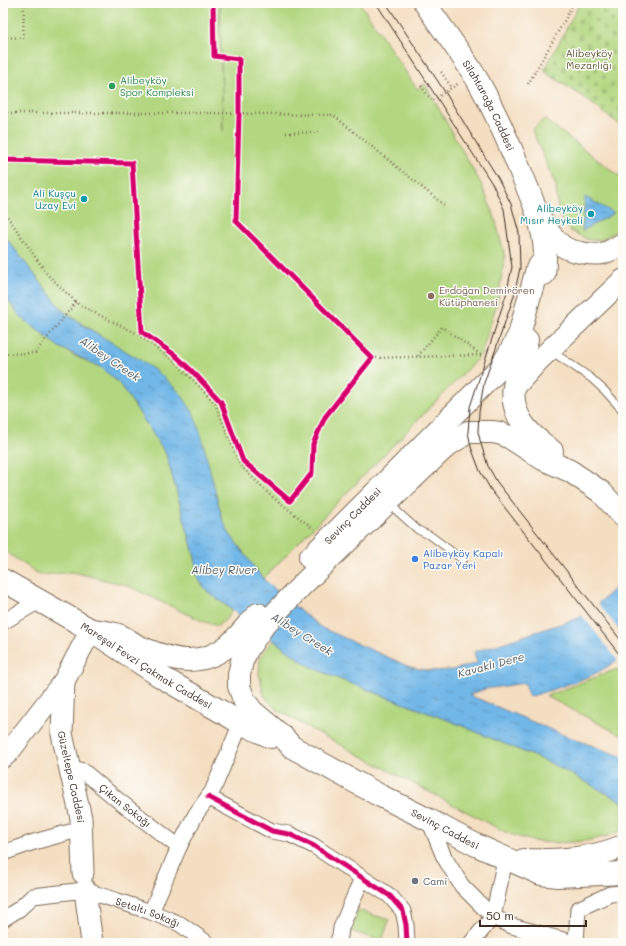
<svg xmlns="http://www.w3.org/2000/svg" width="626" height="946" viewBox="0 0 626 946" font-family="Mali,sans-serif">
<defs>
<pattern id="cemetery-stones" width="16" height="16" patternUnits="userSpaceOnUse"><rect width="16" height="16" fill="#b3d780"/><path d="M2 7V4a2 2 0 0 1 4 0v3zM10 15v-3a2 2 0 0 1 4 0v3z" fill="#9bb96e"/></pattern>
<pattern id="water-ripples" width="26" height="14" patternUnits="userSpaceOnUse"><rect width="26" height="14" fill="#71b7e8"/><path d="M2 4q2-2 4 0t4 0M15 11q2-2 4 0t4 0" fill="none" stroke="#5e95bb"/></pattern>
</defs>
<rect width="100%" height="100%" fill="#fdfcf7"/>
<filter id="ink" filterUnits="userSpaceOnUse"><feTurbulence type="fractalNoise" baseFrequency=".025" numOctaves="2"/><feDisplacementMap in="SourceGraphic" scale="8" xChannelSelector="R" yChannelSelector="G"/><feConvolveMatrix kernelMatrix="1 2 1 2 8 2 1 2 1" color-interpolation-filters="sRGB"/></filter>
<filter id="wash" filterUnits="userSpaceOnUse"><feTurbulence type="fractalNoise" baseFrequency=".012" numOctaves="4" result="noise"/><feDisplacementMap in="SourceGraphic" scale="16" xChannelSelector="R" yChannelSelector="G"/><feGaussianBlur stdDeviation="0.9" result="paint"/><feColorMatrix in="noise" values="0 0 0 0 0 0 0 0 0 0 0 0 0 0 0 0 0 1.4 0 .05"/><feComposite in="paint" operator="in"/></filter>
<g filter="url(#wash)">
<rect width="100%" height="100%" fill="#f4dec1"/>
<!-- green -->
<path fill="#b3d780" stroke="#77804f" d="M3 3H219L223 131 220 3H360L417 89 425 84 481 184 494 215 505 257 497 303 481 355 263 579 229 533 222 518 215 493 137 358 113 344 63 311 3 234Z
M544 119 623 179V226L612 234 600 240H588L571 231 562 222 558 213 556 186 532 130Z
M3 294 21 317 71 354 102 368 118 382 131 400 166 454 195 557 198 579 208 592 232 610 227 618 218 626 202 621 126 585 73 572 40 575 3 550Z
M273 640 306 664 334 677 453 722 550 763 623 802V829C606 842 554 845 533 841 522 838 511 835 501 830L305 726 275 708 264 696 259 673 260 658Z
M617 669 623 675V736L546 696Z
M358 910 389 920 382 941 351 931Z"/>
<!-- cemetery -->
<path fill="url(#cemetery-stones)" stroke="#77804f" d="M580 3H623V127L583 97 544 71Z"/>
<!-- water -->
<path fill="url(#water-ripples)" stroke="#567083" d="M585 197 614 213 582 231Z
M3 234 63 311 83 325 137 358 160 374 180 393 193 412 200 431 222 518 229 533 263 579 298 609 322 628 410 667 430 671 452 670 477 663 474 652 579 618 601 601 614 589 623 577V655C598 678 561 686 529 697L525 683 485 689 469 695 566 736 623 757V802L550 763 453 722 334 677 306 664 208 592 198 579 195 557 166 454 131 400 118 382 102 368 59 347 21 317 3 294Z"/>
<!-- pier -->
<path fill="#f4dec1" d="M597 602 623 635V658L619 662 581 614Z"/>
</g>
<g filter="url(#ink)">
<g fill="none" stroke-linecap="round" stroke-linejoin="round">
<defs>
<path id="lane" d="M551 351 591 378 605 391 623 411
M391 503 398 512 418 530 431 536 463 560"/>
<g id="street">
<path d="M3 622 39 601"/>
<path id="s1" d="M69 767 83 771 119 801 179 847"/>
<path d="M208 797 272 831 289 834 314 846 390 896 403 911 406 925 407 943"/>
<path d="M429 820 444 857 462 886 493 917 512 926 574 943"/>
<path d="M3 853 34 842 81 829"/>
<path d="M151 912 179 847 196 814 212 792 241 723"/>
<path id="s2" d="M3 919 19 909 33 896 85 890 151 912 180 924 207 943"/>
<path d="M337 943 340 936 341 928 362 878"/>
<path d="M471 943 493 917 505 859"/>
<path d="M576 943 578 909 610 894 623 893"/>
</g>
<g id="secondary">
<path d="M539 215C545 227 553 239 564 247 572 252 595 256 604 253 610 251 617 247 623 243"/>
<path d="M513 389 537 362 623 280"/>
<path id="s3" d="M64 681 62 734 81 818 83 873"/>
<path d="M3 757 8 753 64 681 91 630"/>
<path d="M85 890 92 943"/>
</g>
<g id="primary">
<path id="s4" d="M425 3C442 29 462 54 478 81 495 111 509 143 522 175 536 208 549 237 544 274"/>
<path d="M527 340C518 373 502 398 526 428 533 437 544 444 552 451"/>
<path id="s5" d="M623 516 601 492 570 471 543 459 509 437 499 433 492 432H468L448 445 439 453 304 583 264 625 247 650 242 661 239 675V686L244 700 252 711 283 737 292 747 377 794 429 820 476 845 541 874 558 876 623 873"/>
<path id="s6" d="M310 558 500 368 510 352 519 335 537 269 544 260"/>
<path id="s7" d="M3 580 91 630 163 678 241 723 271 737"/>
<path d="M91 630C101 631 111 632 121 636 127 639 133 644 140 647 171 660 199 669 229 645 239 636 248 624 258 614"/>
<path d="M524 860C559 861 591 859 623 846"/>
</g>
</defs>
<!-- lane casing -->
<use href="#lane" stroke="#7c6957" stroke-width="9"/>
<!-- street casing -->
<use href="#street" stroke="#7c6957" stroke-width="17"/>
<!-- secondary casing -->
<use href="#secondary" stroke="#7c6957" stroke-width="23"/>
<!-- primary casing -->
<use href="#primary" stroke="#7c6957" stroke-width="24"/>
<!-- path -->
<path stroke="#7c6957" stroke-width="2.5" stroke-dasharray="1 3" stroke-linecap="butt" d="M3 37 23 38 24 3
M441 72 452 88
M528 84 566 18 573 3
M421 86 432 101 459 83
M3 113H208L333 115 444 205
M286 133 319 132
M3 210 47 274 79 305 136 333 176 362 215 403 240 465 270 495 315 530
M3 354 35 353 76 302
M418 356 442 327 480 354
M372 358 481 355"/>
<!-- lane -->
<use href="#lane" stroke="#fff" stroke-width="7"/>
<!-- street -->
<use href="#street" stroke="#fff" stroke-width="15"/>
<!-- secondary -->
<use href="#secondary" stroke="#fff" stroke-width="21"/>
<!-- primary -->
<use href="#primary" stroke="#fff" stroke-width="22"/>
<!-- tram -->
<path stroke="#3b2a1e" stroke-width="1" d="M376 3 493 185 504 209 512 267 506 295 470 407 468 432 471 447 480 471 491 490 623 659
M386 3 445 92 498 178 511 204 519 233 520 268 514 296 484 383 479 412 478 432 481 444 488 466 497 482 623 643"/>
<defs>
<path id="cycleway" d="M3 160 132 163 142 332 175 355 195 374 221 402 243 461 290 501 312 473 313 444 325 417 372 358 236 221 239 114V59L214 56 213 3
M208 797 272 831 289 834 314 846 390 896 403 911 406 925 407 943"/>
</defs>
<!-- cycleway casing -->
<use href="#cycleway" stroke="#fdfcf7" stroke-width="8"/>
<!-- cycleway -->
<use href="#cycleway" stroke="#d6006c" stroke-width="5"/>
</g>
</g>
<!-- markers -->
<circle fill="#2e9e5b" stroke="#fdfcf7" stroke-width="1.5" cx="112" cy="86" r="4"/>
<g fill="#0f9aa8" stroke="#fdfcf7" stroke-width="1.5">
<circle cx="84" cy="199" r="4"/>
<circle cx="591" cy="214" r="4"/>
</g>
<circle fill="#8d6e63" stroke="#fdfcf7" stroke-width="1.5" cx="431" cy="296" r="4"/>
<circle fill="#3f7fe0" stroke="#fdfcf7" stroke-width="1.5" cx="415" cy="559" r="4"/>
<circle fill="#6b7280" stroke="#fdfcf7" stroke-width="1.5" cx="415" cy="881" r="4"/>
<g text-anchor="middle" stroke-width="3" stroke-linejoin="round" paint-order="stroke">
<!-- park labels -->
<g font-size="10" fill="#595536" stroke="#fdfcf7">
<text x="589" y="57">Alibeyköy<tspan x="589" dy="12">Mezarlığı</tspan></text>
</g>
<!-- leisure labels -->
<g font-size="10" fill="#27864d" stroke="#fdfcf7" text-anchor="start">
<text x="120" y="84">Alibeyköy<tspan x="120" dy="12">Spor Kompleksi</tspan></text>
</g>
<!-- street labels -->
<g font-size="10" fill="#3b2a1e" stroke="#fdfcf7">
<text dy="4" stroke="none"><textPath href="#s4" startOffset="121">Silahtarağa Caddesi</textPath></text>
<text dy="4" stroke="none"><textPath href="#s6" startOffset="60">Sevinç Caddesi</textPath></text>
<text dy="4" stroke="none"><textPath href="#s7" startOffset="167">Mareşal Fevzi Çakmak Caddesi</textPath></text>
<text dy="4" stroke="none"><textPath href="#s3" startOffset="97">Güzeltepe Caddesi</textPath></text>
<text dy="4" stroke="none"><textPath href="#s1" startOffset="69">Çıkan Sokağı</textPath></text>
<text dy="4" stroke="none"><textPath href="#s5" startOffset="787">Sevinç Caddesi</textPath></text>
<text dy="4" stroke="none"><textPath href="#s2" startOffset="157">Setaltı Sokağı</textPath></text>
</g>
<!-- culture labels -->
<g font-size="10" fill="#0d838f" stroke="#fdfcf7" text-anchor="end">
<text x="76" y="197">Ali Kuşçu<tspan x="76" dy="12">Uzay Evi</tspan></text>
<text x="583" y="212">Alibeyköy<tspan x="583" dy="12">Mısır Heykeli</tspan></text>
</g>
<!-- education labels -->
<g font-size="10" fill="#785e54" stroke="#fdfcf7" text-anchor="start">
<text x="439" y="294">Erdoğan Demirören<tspan x="439" dy="12">Kütüphanesi</tspan></text>
</g>
<!-- shop labels -->
<g font-size="10" fill="#366cbe" stroke="#fdfcf7" text-anchor="start">
<text x="423" y="557">Alibeyköy Kapalı<tspan x="423" dy="12">Pazar Yeri</tspan></text>
</g>
<!-- worship labels -->
<g font-size="10" fill="#5b616d" stroke="#fdfcf7" text-anchor="start">
<text x="423" y="885">Cami</text>
</g>
<!-- water labels -->
<g font-size="11" font-style="italic" fill="#4e5b65" stroke="#fdfcf7">
<text transform="translate(110 359) rotate(34)" y="4">Alibey Creek</text>
<text x="224" y="574">Alibey River</text>
<text transform="translate(302 634) rotate(32)" y="4">Alibey Creek</text>
<text transform="translate(491 665) rotate(-15)" y="4">Kavaklı Dere</text>
</g>
</g>
<!-- margin -->
<rect width="626" height="946" fill="none" stroke="#fdfcf7" stroke-width="16"/>
<!-- scale -->
<path d="M480 920v6h106v-6" fill="none" stroke="#3b2a1e" stroke-width="2"/>
<text x="486" y="920" font-size="12" fill="#3b2a1e" stroke="#fdfcf7" stroke-width="3" paint-order="stroke">50 m</text>
</svg>
